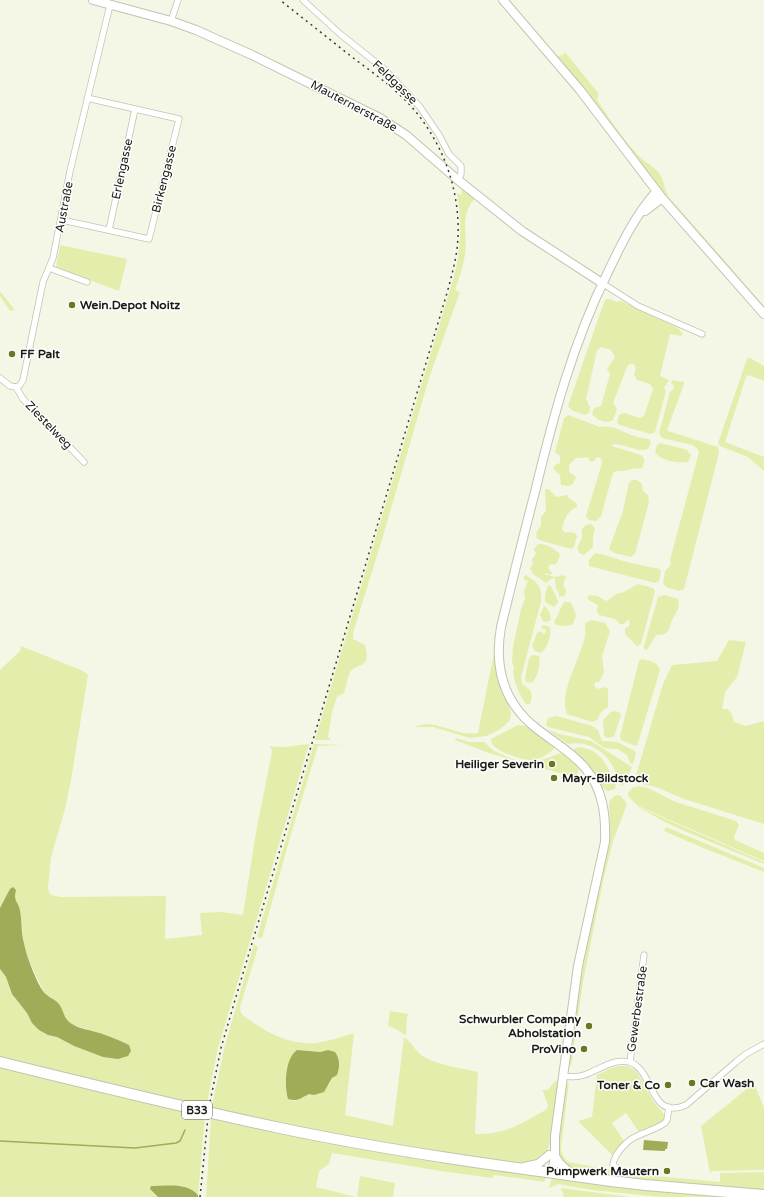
<svg xmlns="http://www.w3.org/2000/svg" width="764" height="1197" viewBox="0 0 764 1197" font-family="'Varela Round',sans-serif">
<rect width="100%" height="100%" fill="#f4f7e5"/>
<!-- green -->
<path fill="#e4edab" fill-rule="evenodd" d="M507 0H509L557 56 563 55 565 52 599 94 597 100C610 120 625 142 642 159 648 164 654 167 659 173 664 180 664 188 668 196L764 306V310L672 204 603 116Z
M461 187 475 198C459 217 468 231 465 253 464 265 459 278 455 290L460 292 430 375 383 536 353 633V639L365 645C372 671 356 661 349 674 347 680 346 687 344 693L337 697 332 712 328 737 331 740H315L455 273C461 247 462 220 457 193L462 195Z
M60 245 127 259 119 291 56 267Z
M0 291 15 310 10 311 0 296Z
M606 299H611L616 302 621 301 678 328 683 334 681 336 670 334 660 376 669 380 664 388 666 391 655 432 651 434 619 425 617 422 619 415 624 413 640 418 644 416 653 389 650 384 637 380 634 374 636 368 634 364H629L627 367 613 403 617 409 613 420C606 424 598 421 592 414L594 408 601 406 610 374 607 369 615 357 611 350 601 347 597 350 586 399 590 407 589 413 585 415 573 411 568 406 604 302Z
M750 358 764 366V381L749 375 746 377 725 442 764 457V471L748 457 720 446 718 443 747 359Z
M672 380 684 382V384L667 430 668 431 718 447 719 453 684 589 679 591 666 587 663 583 665 571 671 565 670 560 699 452 697 448 692 445 662 438 659 433 670 392 673 390 674 386 671 383Z
M568 415 600 427C611 424 621 431 631 435 636 437 643 438 649 439L651 442 648 449C637 453 626 444 614 444L612 446 641 455C646 459 644 463 642 468 638 469 635 468 632 469 626 470 623 472 617 471L613 473 601 516 596 521 589 520 586 516 602 463 601 458 597 457 594 461 590 462 588 457 583 458H576L569 465V472L576 477 573 484 568 486 561 485 560 475 553 469 555 465 560 463V456L555 452 564 418Z
M661 443 687 450 691 455 688 462C678 463 662 462 655 452L657 445Z
M632 480H637L642 484 643 491 648 495 649 502 635 554 631 557 614 553 609 549 622 514 629 483Z
M545 489H549L556 497 567 495 570 499 577 504V507C567 511 564 520 562 529L565 533 570 532 575 533 577 536 574 547 571 549 539 540 536 537 537 531 541 526V517L546 511Z
M591 524 595 528 593 537V547L584 555 579 553 577 548 582 538V529L586 525Z
M538 544C547 544 553 548 560 554L558 561 555 565 550 564 548 568 552 573 551 575 545 573 544 574 555 577 563 575 566 577 563 585 566 590 565 596 559 597V592L556 589 555 579 552 578 546 583 533 574 530 568 533 564 532 560 536 554 534 549Z
M595 553 601 554 630 563 660 569 661 572 659 581 655 583 589 566V560Z
M526 575C539 583 542 587 541 602L521 677 522 684C531 690 534 692 530 704H526C519 694 511 678 514 666L512 664 513 647 521 609 525 599 524 591 528 581 524 580V577Z
M638 584 653 588 655 591 641 644 637 646 625 634V629L630 625 629 620 626 621 624 624H620L615 619 599 615 597 611 598 605 589 600 587 597 589 595 597 596 607 601 616 594 624 592Z
M548 585 552 587C553 593 557 595 558 602L554 607 545 602V595Z
M664 595 678 599C681 608 675 614 671 622 670 625 670 629 668 631 665 635 661 635 656 635L647 650 644 649V646L658 597Z
M564 602H570L573 606 576 616 573 624 567 626 556 625 554 622Z
M544 606 547 608 550 614 551 620 547 622 543 621 540 615Z
M592 620 605 623 610 631 602 656 604 672 599 682H595L594 686 598 689 604 687 608 689V707L601 712 597 720 592 722 567 714C558 693 581 658 585 636 586 632 585 627 585 623Z
M543 625 550 627C552 635 547 649 541 653L535 651 532 646 537 633 540 631 544 634 546 632 545 629H542L541 627Z
M729 640 746 642 737 677 725 692 722 709H727L732 714 734 722 746 726 764 721V824L684 799 656 787 635 782V779L663 684 672 665 717 661Z
M21 646 83 671 88 675 71 780 65 809 51 857 48 887 49 892 52 895 60 897 166 896 165 939 202 935 200 913 221 912 243 915 256 832 272 752V750L269 746C283 749 296 745 309 744L218 1048 206 1108 0 1059V969L6 977 12 994 27 1013 32 1023 48 1035 57 1037 74 1046 103 1057 105 1036 71 1024 64 1018 63 1010 58 1003 50 998 43 990 29 961 24 944 20 908 15 901 14 896 0 908V670L20 651Z
M494 653 497 676 511 712 510 720 505 725 499 730 486 736 470 738 433 727H414C418 726 423 724 427 724 444 725 460 736 478 733Z
M532 655 539 656C541 664 537 678 532 683L526 682 525 678 529 658Z
M642 659C650 661 657 661 660 670L638 743 637 746 633 745 621 740 620 736 639 661Z
M616 711 620 713 621 715 614 737 608 738 604 736 603 720 611 712Z
M557 716 592 726 598 730 602 741 617 742 635 751 636 754 633 764 630 763 627 755 617 749 604 748 589 737 548 727 546 724 548 718Z
M518 725C532 725 545 739 556 747 550 753 540 760 531 760 524 761 500 752 495 747 492 745 491 742 491 739Z
M547 729 559 734 591 741 632 767 625 783 623 785 620 784C617 776 613 765 608 759 599 747 582 741 568 744Z
M456 738 469 742H484L494 751 517 761 486 752 455 740Z
M314 744 344 745 318 746 291 834 262 938 257 937Z
M578 747C597 749 603 758 611 774 614 779 617 783 615 789L608 791 602 788 589 766 572 750Z
M561 753 573 762 579 769 576 778 525 763H533Z
M638 786 648 788 676 802 736 821 739 825 734 837 735 840 764 853V861L638 806 629 797 628 793 632 788Z
M618 795 621 796 627 804 613 841 603 881 583 982 571 1067 568 1059 583 967 608 843 610 825 609 802 614 796Z
M636 806 764 862V864L689 833 665 822Z
M666 827 764 868V872L706 849 664 831Z
M254 944 258 947 240 1007 241 1013 245 1017C266 1032 288 1045 316 1043 329 1041 342 1037 354 1033L345 1115 393 1126 404 1037C411 1042 415 1050 421 1055 435 1065 461 1068 478 1072L475 1134C505 1135 521 1124 547 1109L548 1105 543 1091 541 1090H548L555 1081H558C559 1089 551 1146 547 1153 541 1161 534 1162 525 1163L394 1147 211 1110 224 1049ZM297 1050 320 1052 328 1050 332 1078 329 1085 306 1095 301 1099 294 1101 288 1099C283 1083 292 1066 297 1050Z
M390 1011 409 1014 407 1017 406 1035H405L396 1029 388 1026Z
M0 1065 200 1113V1116L205 1117 198 1195 196 1192H152L158 1197H0Z
M619 1066H627L635 1070 640 1077 653 1101 664 1114 665 1117 663 1122 639 1132 626 1113 612 1123 624 1141 613 1156 578 1121 592 1117 597 1075 611 1068Z
M569 1082 561 1147C562 1154 563 1158 569 1162L624 1173 720 1182V1173L764 1172V1192L645 1181 577 1170 569 1168 558 1157V1136L566 1087Z
M754 1083 764 1108V1170L712 1171 710 1173 701 1126Z
M215 1117 425 1158 437 1163 447 1162 546 1176V1178L544 1182 495 1175 492 1178 441 1171 332 1153 329 1164 319 1171 316 1187 356 1197H206L211 1118 215 1119Z
M360 1176 395 1183 393 1197H357Z
M552 1178 743 1197H660L592 1190 558 1184 549 1188Z
M561 1188 630 1197H564Z"/>
<!-- water -->
<path fill="#a1ab58" d="M13 887 16 890C13 902 18 901 20 910 22 921 21 932 24 943 26 955 36 981 43 991 47 997 55 999 59 1004 65 1012 63 1019 72 1024 78 1028 85 1029 92 1031 104 1034 117 1039 129 1045L131 1051 128 1056 118 1059 103 1057 74 1046 57 1037 48 1035 39 1030 32 1023 27 1013 12 994 6 977 0 969V908L10 889Z
M297 1050 320 1052 328 1050 335 1052C340 1059 340 1066 337 1075L332 1078 324 1092 314 1095 309 1094C300 1098 299 1102 288 1099 284 1086 285 1058 297 1050Z
M644 1140 668 1142 667 1149H665V1151L643 1150Z
M151 1186C166 1186 187 1182 198 1195V1197H158L150 1189Z"/>
<g fill="none" stroke-linecap="round" stroke-linejoin="round">
<!-- stream -->
<path stroke="#a1ab58" stroke-width="1.5" d="M0 1141 135 1148 176 1143 180 1141 185 1130"/>
<defs>
<path id="street" d="M303 0 339 33 384 69 420 107 439 135 449 154 461 166V174L458 180
M171 21 178 0
M62 220 149 239 179 119 87 98
M109 230 135 109
M49 268 87 282
M602 283 638 306 702 334
M0 378 10 386 16 387 20 385 23 380 43 282 53 258 70 171 110 5
M16 387 23 399 84 462
M630 1062 644 955
M563 1076C570 1077 578 1077 584 1075 600 1070 617 1055 634 1064 654 1076 651 1120 686 1105L736 1062 746 1054 764 1044
M617 1168 613 1165C613 1160 615 1158 617 1154 633 1131 645 1136 665 1123L667 1120 669 1107"/>
<path id="secondary" d="M93 0 171 21 196 30 252 55 380 118 406 135 458 180 522 231 602 283
M503 0 580 90 662 198 764 314
M645 211 662 198
M555 1156C560 1166 566 1170 576 1175
M524 1167 538 1164 549 1155
M552 1173 555 1156V1136L578 966 605 842C606 815 603 789 585 768 571 751 552 741 536 728 503 702 494 667 501 627 512 582 523 537 535 492 553 417 573 343 607 274 621 245 635 215 657 191"/>
<path id="highway" d="M0 1062C93 1085 186 1108 280 1128 389 1151 500 1166 611 1181L645 1185 764 1195"/>
</defs>
<!-- street casing -->
<use href="#street" stroke="#c1c4b2" stroke-width="7"/>
<!-- secondary casing -->
<use href="#secondary" stroke="#c1c4b2" stroke-width="10"/>
<!-- highway casing -->
<use href="#highway" stroke="#c1c4b2" stroke-width="12"/>
<!-- street -->
<use href="#street" stroke="#fff" stroke-width="5.5"/>
<!-- secondary -->
<use href="#secondary" stroke="#fff" stroke-width="8"/>
<!-- highway -->
<use href="#highway" stroke="#fff" stroke-width="10"/>
<!-- rail -->
<path stroke="#3b3c33" stroke-width="1.5" stroke-dasharray="2 4" stroke-linecap="butt" d="M200 1197 209 1107 221 1048 235 1000 447 293C451 278 455 264 457 249 463 197 445 144 410 105 393 87 372 72 352 57 328 38 304 19 280 0"/>
</g>
<!-- markers -->
<g fill="#6e7620" stroke="#fff" stroke-width="1.5">
<circle cx="72" cy="305" r="4"/>
<circle cx="12" cy="354" r="4"/>
<circle cx="552" cy="764" r="4"/>
<circle cx="554" cy="778" r="4"/>
<circle cx="589" cy="1026" r="4"/>
<circle cx="584" cy="1049" r="4"/>
<circle cx="692" cy="1083" r="4"/>
<circle cx="668" cy="1085" r="4"/>
<circle cx="667" cy="1171" r="4"/>
</g>
<g text-anchor="middle" stroke-width="3" stroke-linejoin="round" paint-order="stroke">
<!-- shield labels -->
<rect fill="#fff" stroke="#60615c" stroke-width="1" x="182" y="1101" width="30" height="18" rx="3"/>
<g font-size="11" font-weight="bold" fill="#1c1d16">
<text x="197" y="1114">B33</text>
</g>
<!-- street labels -->
<g font-size="12" fill="#1c1d16" stroke="#fff">
<text transform="translate(395 82) rotate(44)" y="4">Feldgasse</text>
<text transform="translate(354 106) rotate(28)" y="4">Mauternerstraße</text>
<text transform="translate(122 169) rotate(-78)" y="4">Erlengasse</text>
<text transform="translate(164 179) rotate(-76)" y="4">Birkengasse</text>
<text transform="translate(64 207) rotate(-79)" y="4">Austraße</text>
<text transform="translate(49 425) rotate(46)" y="4">Ziestelweg</text>
<text transform="translate(637 1009) rotate(-82)" y="4">Gewerbestraße</text>
</g>
<!-- poi labels -->
<g font-size="12" font-weight="bold" fill="#1c1d16" stroke="#fff" text-anchor="end">
<text x="80" y="309" text-anchor="start">Wein.Depot Noitz</text>
<text x="20" y="358" text-anchor="start">FF Palt</text>
<text x="544" y="768">Heiliger Severin</text>
<text x="562" y="782" text-anchor="start">Mayr-Bildstock</text>
<text x="581" y="1023">Schwurbler Company<tspan x="581" dy="14">Abholstation</tspan></text>
<text x="576" y="1053">ProVino</text>
<text x="700" y="1087" text-anchor="start">Car Wash</text>
<text x="660" y="1089">Toner &amp; Co</text>
<text x="659" y="1175">Pumpwerk Mautern</text>
</g>
</g>
</svg>
